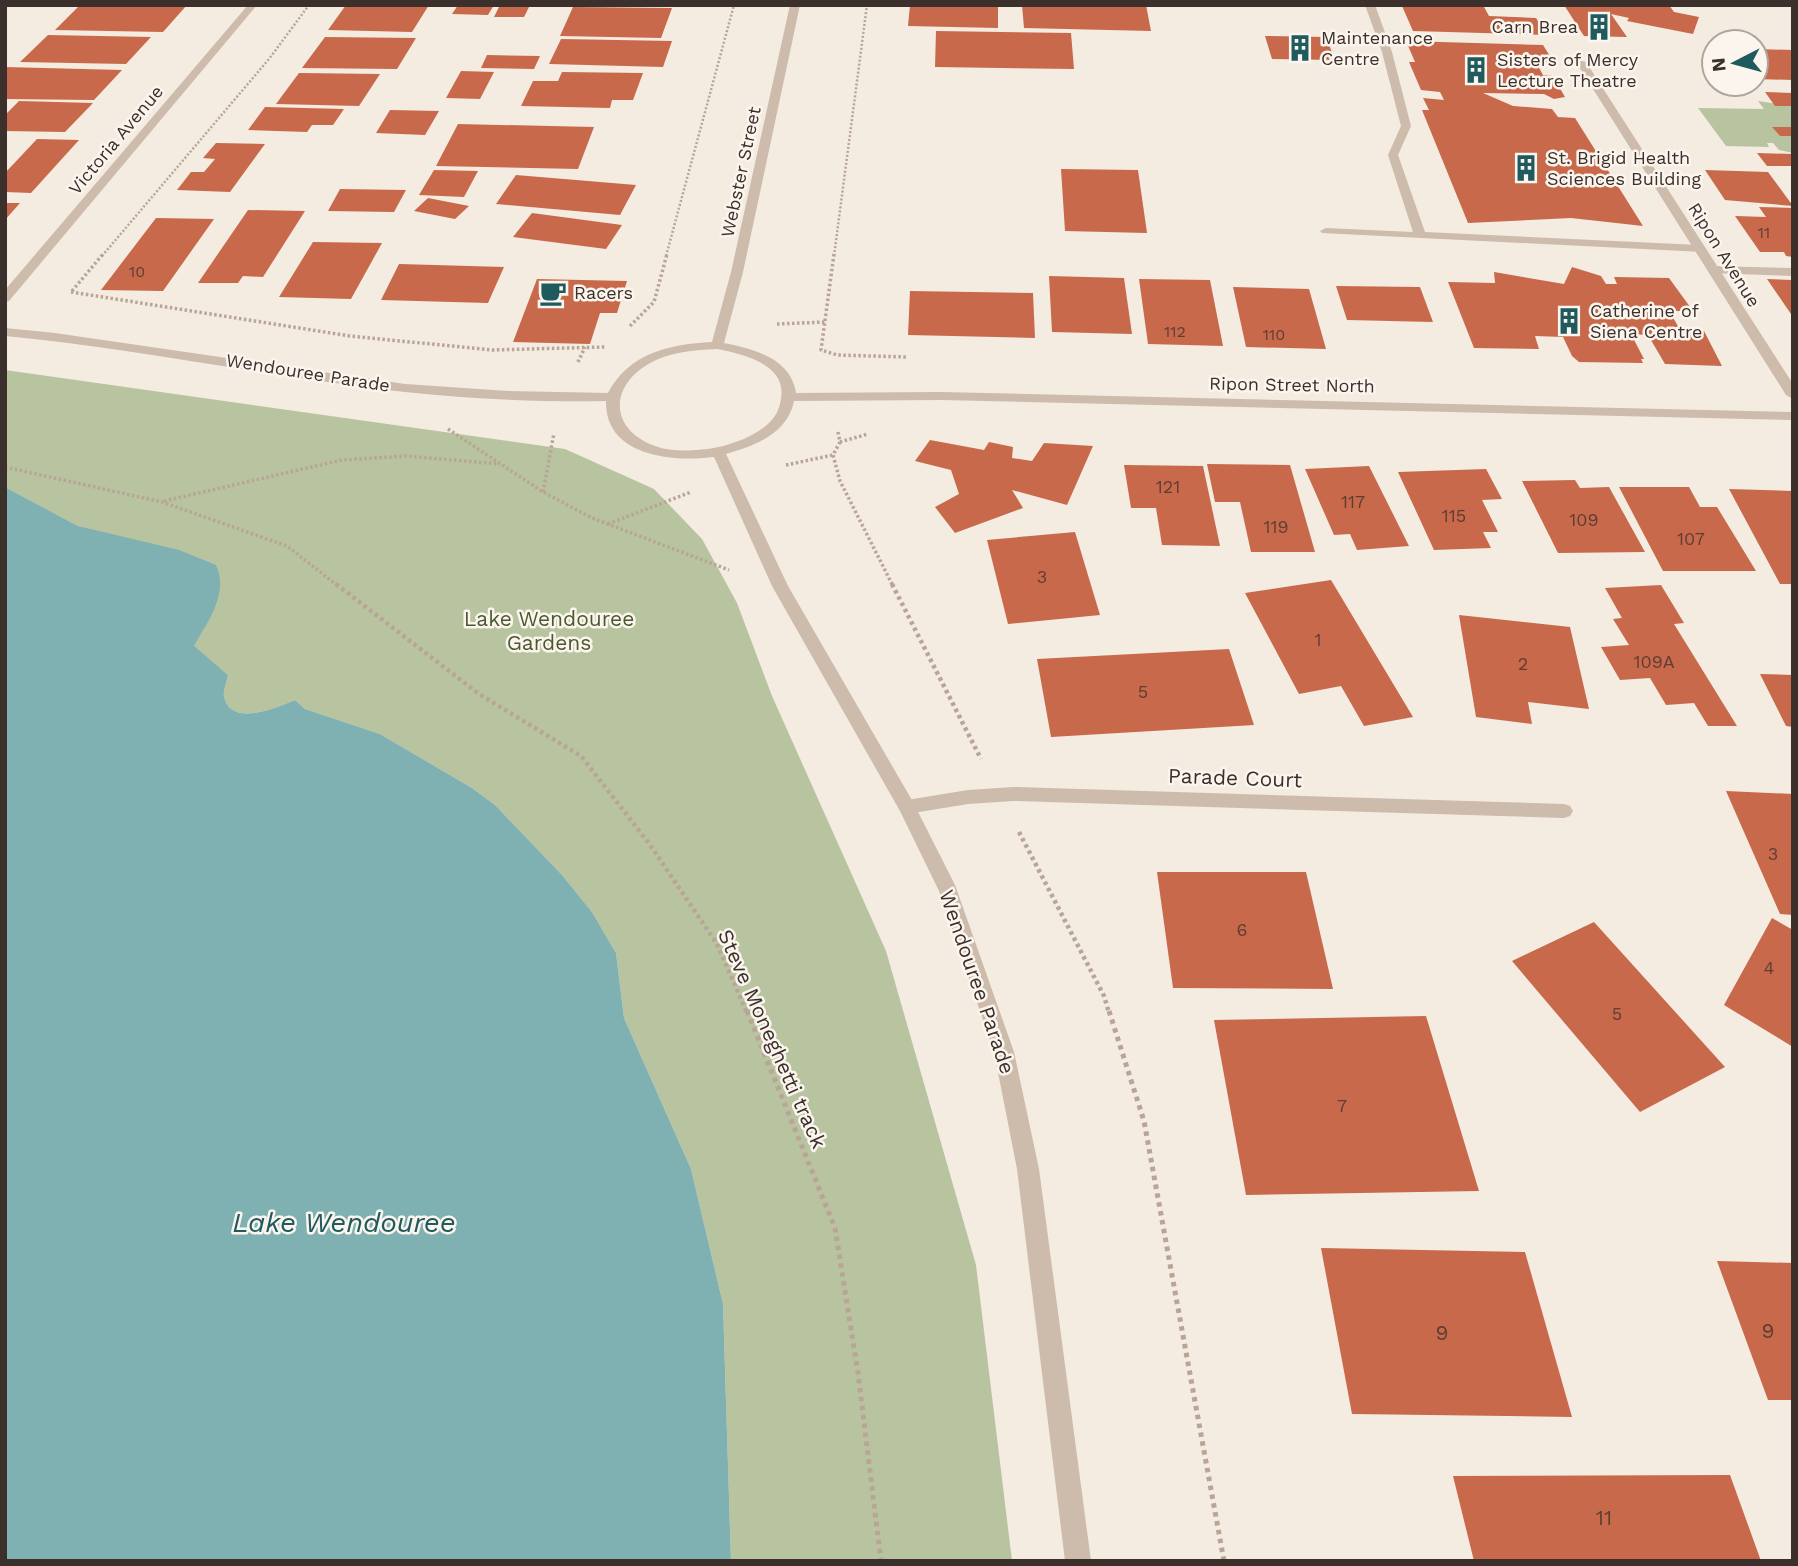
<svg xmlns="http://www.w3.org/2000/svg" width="1798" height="1566" viewBox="0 0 1798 1566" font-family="'Work Sans',sans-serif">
<rect width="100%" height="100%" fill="#f4ebe1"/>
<!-- green -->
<path fill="#b8c4a0" d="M1758 101 1793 106V127H1773L1780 136H1793V153L1779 150 1773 143H1767L1769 147 1726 146 1698 108 1764 109Z
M5 370 565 449 654 489 702 539 737 603 772 696 886 951 976 1265 1012 1561H731L723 1304 691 1169 624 1018 616 953 592 912 562 875 495 805 472 788 380 734 305 709 295 700C278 707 231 728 224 697 223 689 227 683 228 675L193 646 204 629 112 536 78 526 5 487Z"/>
<!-- water -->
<path fill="#7fb0b2" d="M5 487 78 526 179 550 216 565C229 593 208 622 194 646L228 675C227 683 223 689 224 697 231 728 278 707 295 700L305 709 380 734 472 788 495 805 562 875 592 912 616 953 624 1018 691 1169 723 1304 731 1561H5Z"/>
<!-- building -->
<path fill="#c8694b" d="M80 5H187L163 32 55 30Z
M346 5H429L412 32 328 30Z
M458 5H494L488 15 452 14Z
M500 5H530L524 17H494Z
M910 5H998V28L908 26Z
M1022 5H1146L1151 31 1024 28Z
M1443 5H1483L1489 16 1536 18 1547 35 1413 31 1402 6Z
M1564 5H1669L1674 12 1699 17 1693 34 1627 21 1629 18 1611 14 1627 37 1584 36Z
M573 7 672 8 661 38 560 36Z
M936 31 1071 33 1074 69 935 67Z
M48 35 151 37 126 64 20 62Z
M1265 36 1326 37 1335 60 1272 59Z
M325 37 416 38 397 69 302 68Z
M561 39 672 41 663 67 549 64Z
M1406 41 1543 45 1555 64H1537L1543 75 1553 76 1565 97 1554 99 1544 94 1483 93 1513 106 1552 109 1558 117 1575 118 1643 226 1571 218 1468 223 1422 110H1429L1423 98 1444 100 1440 92 1421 90 1409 62H1415Z
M1756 49 1793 50V80L1756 79Z
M487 55 540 56 534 69 481 68Z
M5 67 122 70 94 100 5 99Z
M461 71 494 72 480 99 446 98Z
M562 72 643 73 633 100H612L610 108 521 106 533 81H558Z
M299 73 380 74 359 106 276 104Z
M1765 92 1793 93V106H1775Z
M19 101 93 103 65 132 5 131V115Z
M265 107 344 109 333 125H312L307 132 248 130Z
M390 110 439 111 425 135 376 133Z
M458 124 594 127 578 169 436 166Z
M1772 127H1793V136H1780Z
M37 139 79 140 31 193 5 192V173Z
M216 143 265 144 230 192 177 190 191 172H204L215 159 203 158Z
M1757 153 1793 154V166H1767Z
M1061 169 1138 170 1147 233 1065 231Z
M434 170 478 171 464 197 419 195Z
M1705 170 1768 172 1793 206 1725 200Z
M516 175 636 185 620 215 496 204Z
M340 189 406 190 394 212 328 211Z
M428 198 469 206 455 219 414 211Z
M5 203H20L5 220Z
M1759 207 1793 208V257L1786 256 1784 252H1760L1735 216 1766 217Z
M248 210 305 211 263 277 243 276 238 283H198Z
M532 213 622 225 606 249 513 237Z
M156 218 214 219 163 291 101 290Z
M313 242 382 243 351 299 279 297Z
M399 264 504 267 488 303 381 300Z
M1572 267 1601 276 1606 284H1617L1614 277 1669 278 1693 311H1669L1681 331H1704L1722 366 1665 364 1648 335 1631 334 1644 359H1641L1643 363 1579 362 1572 356 1563 337 1535 336 1539 349 1474 348 1448 282 1495 283 1494 272 1564 284Z
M1049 276 1124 278 1132 334 1052 332Z
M537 279 627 281 617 313H600L590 344 513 342Z
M1139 279 1210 280 1223 346 1148 344Z
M1767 279 1793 280V317Z
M1336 286 1420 287 1433 322 1347 320Z
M1233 287 1309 289 1326 349 1246 347Z
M910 291 1033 293 1035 338 908 335Z
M930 440 984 450 989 442 1013 447 1012 458 1032 461 1044 443 1093 446 1067 505 1012 490 1023 508 955 533 935 507 959 494 951 470 915 461Z
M1207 464 1290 465 1315 552H1251L1240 502H1215Z
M1124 465 1203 466 1220 546 1162 545 1156 508H1131Z
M1369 466 1409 546 1357 550 1350 534 1334 535 1305 469Z
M1486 469 1502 499 1482 500 1498 532H1483L1491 548 1434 550 1398 472Z
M1575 480 1580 488 1609 487 1645 552 1558 553 1522 481Z
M1619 487H1689L1700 507H1717L1756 571H1663Z
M1729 489 1793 491V584H1780Z
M1075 532 1100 615 1008 624 987 540Z
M1331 580 1413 717 1364 726 1341 686 1299 694 1245 593Z
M1661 585 1684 623 1674 624 1737 726H1708L1694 703 1666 705 1650 678 1620 680 1601 647 1629 645 1613 619 1622 618 1605 588Z
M1459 615 1570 627 1589 709 1528 702 1532 724 1476 717Z
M1229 649 1254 725 1051 737 1037 659Z
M1760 674 1793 675V727L1786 726Z
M1726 791 1793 794V915L1780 914Z
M1157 872H1306L1333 989 1173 988Z
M1772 918 1793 930V1047L1724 1005Z
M1594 922 1725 1067 1640 1112 1512 961Z
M1426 1016 1479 1191 1246 1195 1214 1020Z
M1321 1248 1525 1252 1572 1417 1352 1414Z
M1717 1261 1793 1263V1400H1768Z
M1730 1475 1761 1561H1474L1453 1476Z"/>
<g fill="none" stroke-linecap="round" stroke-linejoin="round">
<!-- path-far3 -->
<path stroke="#b9a596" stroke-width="2.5" stroke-dasharray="2 2" stroke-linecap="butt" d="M102 256 269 59 309 5
M666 256 734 5
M834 256 867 5"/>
<!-- path-far2 -->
<path stroke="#b9a596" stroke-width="3.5" stroke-dasharray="2.5 2.5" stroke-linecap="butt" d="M834 254 821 350 837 355 907 357
M72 291 103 254
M71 292 350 336 492 350 605 347
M777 324 825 322
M630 326 654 302 667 254
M578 362 585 347
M448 429 543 492 592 518 729 570
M838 432 840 442 868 434
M840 442 833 455 840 481 893 586
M786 465 833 455
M5 467 162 502 287 546 338 586
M543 492 554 433
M164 501 342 460 406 456 500 464
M608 524 691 492"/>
<!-- path-far1 -->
<path stroke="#b9a596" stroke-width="4.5" stroke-dasharray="3.5 3.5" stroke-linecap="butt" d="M336 584 479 694 581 756 648 842 717 944 747 1013
M892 584 981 759
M1019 832 1104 996 1109 1013"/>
<!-- path -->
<path stroke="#b9a596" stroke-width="5" stroke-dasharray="4.5 4.5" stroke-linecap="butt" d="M747 1011 835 1228 858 1373 881 1561
M1109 1011 1144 1121 1224 1561"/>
<!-- service -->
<path fill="#cdbbac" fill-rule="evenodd" d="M1365 5H1375L1392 52 1411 126 1398 155 1425 232 1699 245 1703 246V252L1322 233 1320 231 1326 228 1413 232 1388 155 1401 126 1382 52Z
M1713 266 1793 268V276L1709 273V267Z"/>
<!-- minor -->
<path fill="#cdbbac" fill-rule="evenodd" d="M248 5H257L9 301 5 302V290Z
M1578 60 1586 62 1793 384V399L1786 395 1576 62Z
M1014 787 1564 804 1570 806 1573 811 1570 816 1564 818 1014 801 968 804 907 814 901 812 898 807 901 802 907 800 968 790Z"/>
<!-- tertiary -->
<path fill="#cdbbac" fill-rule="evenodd" d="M790 5H800L743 272 724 343C753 349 791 358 796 393L941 392 1793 412V420L941 400 794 401C788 433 755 446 726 454L788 586 913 802 955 885 1014 1052 1039 1169 1091 1561H1065L1017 1169 994 1052 939 891 900 811 772 586 714 457C674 462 605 457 606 401 539 402 471 399 405 392 271 377 139 349 5 336V328L55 333 405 384 508 391 608 393C629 353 670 344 712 342L731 272ZM717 349C742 354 787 364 781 398 780 407 777 415 770 422 755 437 729 446 708 449 690 451 671 452 655 446 609 429 609 386 650 363 670 352 694 350 717 349Z"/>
</g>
<!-- icons -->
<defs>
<symbol id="building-bare" viewBox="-9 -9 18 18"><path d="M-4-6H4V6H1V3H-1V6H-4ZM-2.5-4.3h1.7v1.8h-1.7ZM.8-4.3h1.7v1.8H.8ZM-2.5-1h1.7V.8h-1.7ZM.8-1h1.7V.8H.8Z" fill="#1f5a5e" stroke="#fbf5ee" stroke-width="2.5" paint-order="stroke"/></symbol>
<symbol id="cafe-bare" viewBox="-9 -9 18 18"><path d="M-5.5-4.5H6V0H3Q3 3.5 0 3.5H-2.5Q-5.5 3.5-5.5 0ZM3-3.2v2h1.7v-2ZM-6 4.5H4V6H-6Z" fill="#1f5a5e" stroke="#fbf5ee" stroke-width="2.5" paint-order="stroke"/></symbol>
</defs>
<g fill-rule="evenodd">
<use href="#building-bare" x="1580" y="8" width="38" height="38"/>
<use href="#building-bare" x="1281" y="29" width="38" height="38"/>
<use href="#building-bare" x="1457" y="51" width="38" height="38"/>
<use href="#building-bare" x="1507" y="149" width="38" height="38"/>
<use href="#cafe-bare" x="534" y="274" width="38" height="38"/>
<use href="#building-bare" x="1550" y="302" width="38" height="38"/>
</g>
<g text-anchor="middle" stroke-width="5" stroke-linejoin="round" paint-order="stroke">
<!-- far-number labels -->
<g font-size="16" fill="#5e3e33">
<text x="1764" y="238">11</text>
<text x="137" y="277">10</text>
<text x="1175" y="337">112</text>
<text x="1274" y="340">110</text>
</g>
<!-- far-poi labels -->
<g font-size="18" fill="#3b302b" stroke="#fbf5ee" text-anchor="start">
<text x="1578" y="33" text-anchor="end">Carn Brea</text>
<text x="1321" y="44">Maintenance<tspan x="1321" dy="21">Centre</tspan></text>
<text x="1497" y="66">Sisters of Mercy<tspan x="1497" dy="21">Lecture Theatre</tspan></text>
<text x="1547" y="164">St. Brigid Health<tspan x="1547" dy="21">Sciences Building</tspan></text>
<text x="574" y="299">Racers</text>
<text x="1590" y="317">Catherine of<tspan x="1590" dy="21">Siena Centre</tspan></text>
</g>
<!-- far-street labels -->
<g font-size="18" fill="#3b302b" stroke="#fbf5ee">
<text transform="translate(116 140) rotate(-50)" y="6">Victoria Avenue</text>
<text transform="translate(741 172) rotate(-78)" y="6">Webster Street</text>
<text transform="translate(1724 255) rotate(58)" y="6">Ripon Avenue</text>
<text transform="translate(308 373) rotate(9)" y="6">Wendouree Parade</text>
<text transform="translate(1292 385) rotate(1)" y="6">Ripon Street North</text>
</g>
<!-- number labels -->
<g font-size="18" fill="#5e3e33">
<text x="1168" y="493">121</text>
<text x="1353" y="508">117</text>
<text x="1454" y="522">115</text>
<text x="1584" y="526">109</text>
<text x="1276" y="533">119</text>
<text x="1691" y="545">107</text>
<text x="1042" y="583">3</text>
<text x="1318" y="646">1</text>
<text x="1654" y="668">109A</text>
<text x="1523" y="670">2</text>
<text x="1143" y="698">5</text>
<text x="1773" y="860">3</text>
<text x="1242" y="936">6</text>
<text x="1769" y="974">4</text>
<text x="1617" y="1020">5</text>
<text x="1342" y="1112">7</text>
</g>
<!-- park labels -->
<g font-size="21" fill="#4a5a2e" stroke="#fbf5ee">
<text x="549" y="626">Lake Wendouree<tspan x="549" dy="24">Gardens</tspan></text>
</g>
<!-- street labels -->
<g font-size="21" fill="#3b302b" stroke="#fbf5ee">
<text transform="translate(1235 778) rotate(2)" y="7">Parade Court</text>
<text transform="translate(977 982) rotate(71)" y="7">Wendouree Parade</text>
<text transform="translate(772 1039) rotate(66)" y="7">Steve Moneghetti track</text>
</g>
<!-- near-number labels -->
<g font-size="21" fill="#5e3e33">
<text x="1768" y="1338">9</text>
<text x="1442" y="1340">9</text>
<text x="1604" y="1525">11</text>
</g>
<!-- near-water labels -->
<g font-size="28" font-style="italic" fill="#1f5a5e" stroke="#fbf5ee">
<text x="344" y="1232">Lake Wendouree</text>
</g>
</g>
<!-- border -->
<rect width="1798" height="1566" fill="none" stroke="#3b302b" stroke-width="14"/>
<!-- north arrow -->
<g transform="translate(1735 63) rotate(264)"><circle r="33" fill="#fbf5ee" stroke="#aea6a0" stroke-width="2"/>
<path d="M0-5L12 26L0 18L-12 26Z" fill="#1f5a5e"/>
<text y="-10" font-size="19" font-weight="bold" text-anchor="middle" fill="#3b302b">N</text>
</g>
</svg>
